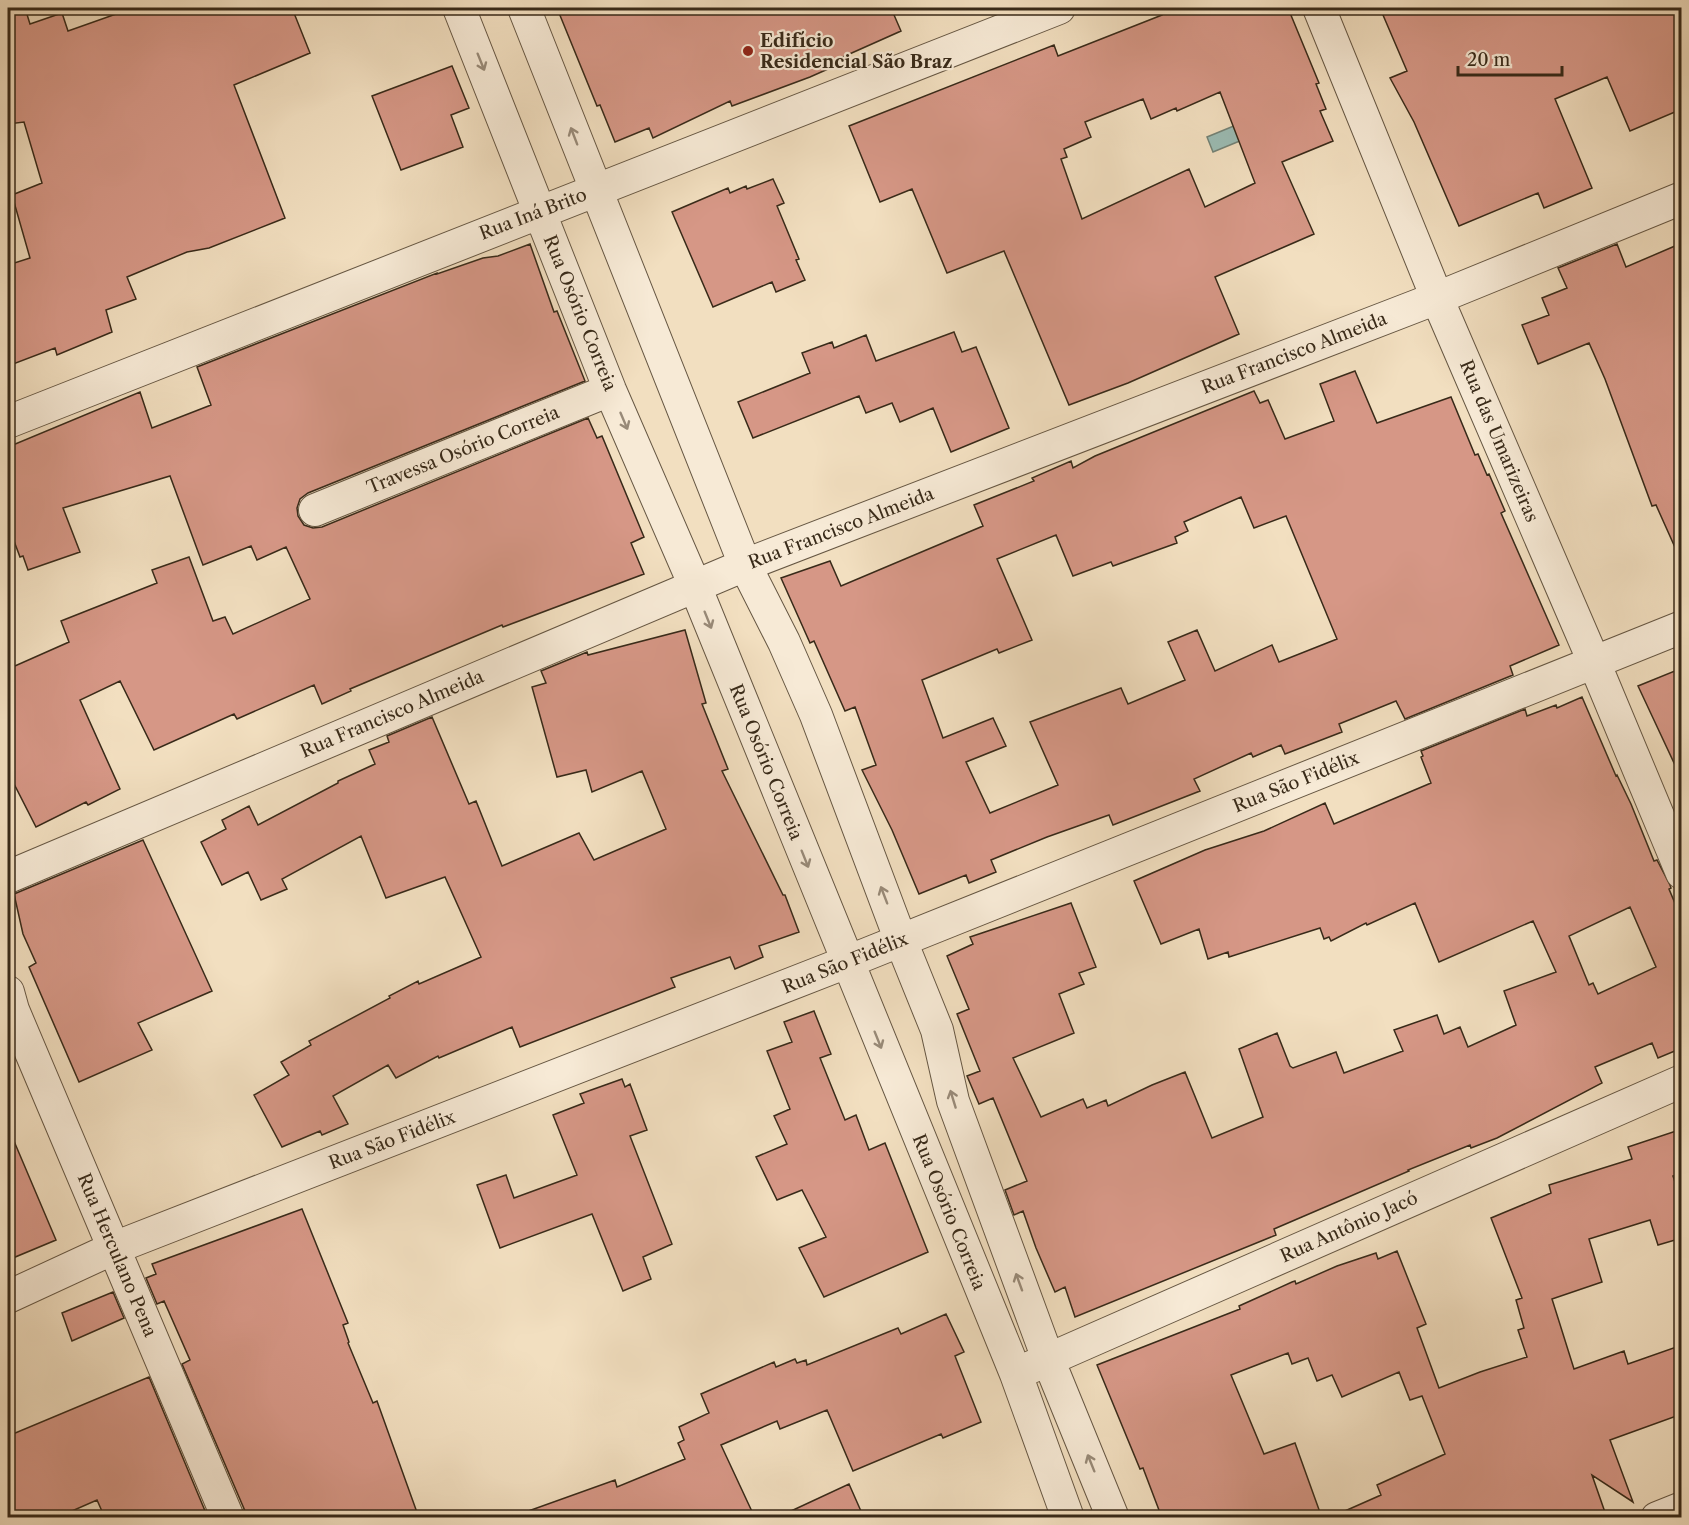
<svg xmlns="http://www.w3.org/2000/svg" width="1689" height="1525" viewBox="0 0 1689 1525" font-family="'Libre Caslon Text',serif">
<rect width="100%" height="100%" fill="#f2dfc0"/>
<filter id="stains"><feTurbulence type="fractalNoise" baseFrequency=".00333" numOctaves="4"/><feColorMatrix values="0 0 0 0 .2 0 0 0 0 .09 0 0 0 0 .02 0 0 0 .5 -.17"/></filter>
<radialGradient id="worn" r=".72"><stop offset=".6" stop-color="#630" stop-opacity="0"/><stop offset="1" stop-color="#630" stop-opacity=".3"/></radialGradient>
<!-- water -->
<path fill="#9bbcb4" stroke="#738276" stroke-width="1.5" d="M1241 123 1247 138 1213 152 1207 137Z"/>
<!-- building -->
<path fill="#d69786" stroke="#382a19" stroke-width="1.5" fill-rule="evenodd" d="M8 8H25L30 24 62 13 68 31 133 8H292L310 53 234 85 285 218 209 248 187 252 127 277 136 299 106 310 112 332 57 355 55 348 8 366V265L30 258 12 195 42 183 24 122 8 124Z
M557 8H891L901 31 827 64 828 69 810 77 732 106 730 101 653 138 649 128 615 142 600 105 597 106Z
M1159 8H1288L1319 83 1316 84 1326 109 1320 111 1333 141 1282 162 1314 234 1215 277 1239 334 1128 383 1069 405 1004 251 947 273 912 189 880 202 849 126 1054 45 1058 56 1162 15ZM1220 92 1255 183 1205 207 1189 169 1082 219 1061 159 1067 157 1064 149 1091 137 1085 122 1143 99 1151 119 1176 108 1177 111Z
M1380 8H1682V109L1630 131 1607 77 1555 99 1592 188 1544 208 1538 193 1459 226 1414 122 1390 78 1407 71Z
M452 66 469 108 451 115 463 147 401 170 372 96Z
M773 179 784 203 777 206 799 259 796 260 805 280 776 292 772 282 713 307 672 212 728 188 730 193 746 186 747 189Z
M1682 243V563L1656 505 1652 506 1605 379 1589 343 1538 364 1522 325 1549 315 1542 298 1567 288 1558 268 1617 244 1626 267Z
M530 244 554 312 557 311 585 381 308 493 300 499 297 508 298 516 304 525 313 528 322 527 588 418 597 438 602 436 644 537 631 543 644 574 503 627 502 625 350 689 351 691 322 704 314 685 237 719 234 714 154 750 120 681 80 700 120 789 88 805 86 802 36 827 8 772V669L69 642 61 621 157 583 152 570 189 557 213 621 225 617 233 634 310 599 286 547 257 560 251 546 203 565 170 476 63 508 80 552 28 570 23 556 20 557 8 525V447L140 392 152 428 211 405 197 367 437 273V274L483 258 498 256Z
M954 332 962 352 976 347 1009 428 951 452 933 408 900 422 892 403 866 413 859 396 753 438 738 402 810 373 802 353 832 342 834 348 866 335 876 361Z
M1355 371 1377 423 1451 397 1475 455 1478 454 1487 475 1489 474 1505 511 1501 513 1559 645 1510 666 1513 675 1405 719 1396 701 1339 724 1342 732 1285 754 1281 745 1253 757 1251 753 1194 779 1200 791 1113 825 1109 815 1047 837 991 860 996 872 969 883 966 875 919 894 892 830 862 770 876 765 855 707 845 711 814 641 810 643 781 578 830 561 841 586 983 526 974 505 1034 481 1032 478 1071 461 1073 468 1095 456 1254 391 1260 403 1268 400 1285 439 1334 421 1320 384ZM1241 497 1254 528 1286 516 1337 639 1279 662 1272 645 1215 671 1197 630 1168 642 1185 680 1128 704 1121 688 1030 722 1058 785 990 813 966 762 1006 746 993 718 943 738 922 680 997 649 999 653 1032 640 997 559 1056 535 1073 576 1111 562 1113 566 1177 543 1175 537 1188 531 1184 522Z
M685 630 706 703 702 704 728 769 722 771 783 895H785L799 932 759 946 763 957 735 969 730 957 671 978 675 987 520 1047 512 1027 439 1058 438 1056 396 1078 388 1065 333 1096 348 1124 322 1135 320 1131 282 1147 254 1095 289 1075 281 1062 311 1045 309 1041 390 998 389 996 418 981 419 984 481 957 445 877 386 898 361 836 282 879 287 889 261 900 248 872 222 885 201 842 226 829 222 820 249 806 258 825 338 783V781L375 764 369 750 389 742 387 736 432 717 469 804 476 801 502 866 579 833 594 860 666 829 642 771 592 792 586 770 557 777 532 687 546 683 541 671 587 652 588 655Z
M1682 668V780L1638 686Z
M1582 697 1616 776 1617 775 1631 804 1654 861 1657 860 1670 885 1671 888 1669 889 1682 920V1048L1658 1058 1652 1043 1595 1067 1602 1083 1497 1138 1471 1148 1470 1145 1408 1170 1409 1171 1274 1229 1276 1235 1075 1317 1065 1287 1055 1292 1036 1248 1023 1211 1014 1215 1005 1190 1027 1181 993 1098 979 1104 967 1076 980 1071 957 1014 969 1009 947 956 973 944 970 937 1071 903 1096 967 1079 973 1084 984 1059 994 1074 1033 1013 1058 1041 1117 1083 1099 1087 1108 1106 1100 1108 1106 1152 1085 1185 1072 1212 1138 1263 1117 1239 1049 1277 1033 1290 1066 1293 1068 1336 1052 1344 1073 1403 1051 1394 1030 1437 1015 1444 1034 1460 1027 1468 1047 1516 1025 1504 991 1556 972 1533 921 1439 962 1415 903 1367 925 1366 923 1331 941 1329 937 1324 939 1320 928 1229 957 1228 952 1208 959 1199 929 1161 944 1134 881 1205 850 1264 831 1325 803 1334 824 1431 783 1421 757 1423 756 1421 751 1525 709 1527 716 1556 705 1557 708ZM1630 907 1656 967 1598 994 1593 983 1589 985 1569 936Z
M143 840 212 991 138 1023 152 1050 79 1082 29 967 36 963 23 934 14 894Z
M814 1011 831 1054 820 1058 845 1120 856 1115 869 1150 885 1143 928 1252 824 1297 799 1248 826 1237 802 1190 777 1200 756 1157 787 1144 774 1116 790 1109 767 1051 792 1042 784 1022Z
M622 1079 625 1087 630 1084 647 1130 630 1136 672 1244 643 1257 651 1279 623 1291 592 1214 500 1248 477 1185 506 1175 514 1198 577 1175 553 1115 584 1103 580 1094Z
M8 1127 56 1240 8 1260Z
M1682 1129V1174L1673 1176 1682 1202V1238L1658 1245 1650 1220 1589 1239 1602 1282 1552 1299 1574 1369 1624 1351 1628 1364 1682 1345V1414L1610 1440 1633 1502 1592 1475 1607 1518H1329L1381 1495 1377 1485 1445 1454 1422 1396 1410 1400 1399 1372 1342 1397 1332 1375 1317 1381 1308 1358 1292 1364 1288 1353 1231 1375 1264 1454 1295 1443 1322 1518H1162L1143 1468 1140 1469 1097 1365 1240 1309 1239 1306 1292 1282 1295 1281 1296 1284 1337 1266 1376 1253 1378 1259 1397 1251 1426 1324 1417 1328 1439 1388 1480 1372 1527 1357 1518 1330 1524 1328 1516 1300 1522 1298 1491 1218 1551 1193 1549 1185 1632 1159 1628 1147Z
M302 1209 348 1323 343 1325 349 1342 348 1343 373 1403 377 1401 419 1518H246L245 1511 182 1364 190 1360 164 1301 157 1304 146 1278 156 1274 152 1264Z
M113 1292 124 1318 72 1341 62 1313Z
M946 1314 964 1352 955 1356 981 1422 943 1438 941 1434 853 1471 827 1410 780 1429 777 1421 721 1445 755 1518H521L520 1514 615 1480 617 1487 685 1459 678 1443 684 1440 679 1427 709 1413 701 1394 774 1362 776 1367 795 1359 797 1363 806 1360 807 1365 898 1328 901 1334Z
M149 1377 208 1518H105L97 1500 56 1518H8V1436Z
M849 1484 864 1518H776Z"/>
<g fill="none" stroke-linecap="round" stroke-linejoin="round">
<defs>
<path id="minor" d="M459 8 610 390 695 586 1016 1374 1068 1518
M524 8 745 565 784 642 816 715 901 941 937 1030 953 1101 1048 1359 1113 1518
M1319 8 1437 298 1594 662 1682 873
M8 422 1059 8
M315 510 610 390
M8 877 745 565 1437 298 1682 198
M8 992 13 1010 228 1518
M8 1297 114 1248 847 962 1682 627
M1029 1368 1682 1081
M1657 1518 1682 1508"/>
</defs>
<!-- minor casing -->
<use href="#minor" stroke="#665743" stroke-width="34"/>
<!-- minor -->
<use href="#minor" stroke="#f7ead6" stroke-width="32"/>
</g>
<!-- one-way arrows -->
<defs><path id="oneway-shaft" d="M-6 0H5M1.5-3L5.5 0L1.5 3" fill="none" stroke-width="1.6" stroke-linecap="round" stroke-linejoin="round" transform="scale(1.5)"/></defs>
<g stroke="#988a78">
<use href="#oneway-shaft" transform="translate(481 62) rotate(68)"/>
<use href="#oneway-shaft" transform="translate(574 136) rotate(-111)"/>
<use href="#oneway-shaft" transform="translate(624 421) rotate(67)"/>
<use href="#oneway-shaft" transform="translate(708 620) rotate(68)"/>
<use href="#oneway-shaft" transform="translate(805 859) rotate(68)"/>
<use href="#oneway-shaft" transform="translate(884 895) rotate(-111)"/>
<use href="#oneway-shaft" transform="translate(878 1040) rotate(68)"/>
<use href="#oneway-shaft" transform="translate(953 1099) rotate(-107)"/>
<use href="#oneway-shaft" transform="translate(1019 1282) rotate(-110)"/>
<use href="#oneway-shaft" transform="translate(1091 1463) rotate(-112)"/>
</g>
<!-- markers -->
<circle fill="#8f2418" stroke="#f7ead6" stroke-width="2" cx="748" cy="51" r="6"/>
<g text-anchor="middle" stroke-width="4.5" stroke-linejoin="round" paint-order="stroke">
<!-- poi labels -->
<g font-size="18" font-weight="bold" fill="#382a19" stroke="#f7ead6" text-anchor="start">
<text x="760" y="47">Edifício<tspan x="760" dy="21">Residencial São Braz</tspan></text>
</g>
<!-- street labels -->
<g font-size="18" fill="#382a19" stroke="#f7ead6">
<text transform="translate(533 214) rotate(-21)" y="6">Rua Iná Brito</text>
<text transform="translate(580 313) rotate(68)" y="6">Rua Osório Correia</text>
<text transform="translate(1294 353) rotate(-21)" y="6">Rua Francisco Almeida</text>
<text transform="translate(1499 441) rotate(67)" y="6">Rua das Umarizeiras</text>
<text transform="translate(463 450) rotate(-22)" y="6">Travessa Osório Correia</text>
<text transform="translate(841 528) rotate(-21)" y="6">Rua Francisco Almeida</text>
<text transform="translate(392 714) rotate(-23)" y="6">Rua Francisco Almeida</text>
<text transform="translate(766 762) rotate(68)" y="6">Rua Osório Correia</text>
<text transform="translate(1296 782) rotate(-22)" y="6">Rua São Fidélix</text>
<text transform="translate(845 963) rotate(-22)" y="6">Rua São Fidélix</text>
<text transform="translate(392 1140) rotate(-21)" y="6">Rua São Fidélix</text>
<text transform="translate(949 1212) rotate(68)" y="6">Rua Osório Correia</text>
<text transform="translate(1349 1227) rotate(-24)" y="6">Rua Antônio Jacó</text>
<text transform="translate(117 1255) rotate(67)" y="6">Rua Herculano Pena</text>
</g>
</g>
<!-- margin -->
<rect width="1689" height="1525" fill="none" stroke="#f2dfc0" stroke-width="30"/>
<rect x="9" y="9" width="1671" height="1507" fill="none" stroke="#382a19" stroke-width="3"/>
<rect x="15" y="15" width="1659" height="1495" fill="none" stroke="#382a19" stroke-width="1.5"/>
<!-- scale -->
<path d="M1458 66v9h104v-9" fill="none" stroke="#382a19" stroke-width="3"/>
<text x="1467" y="66" font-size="18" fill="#382a19" stroke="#f7ead6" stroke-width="4.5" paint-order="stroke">20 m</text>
<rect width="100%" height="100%" filter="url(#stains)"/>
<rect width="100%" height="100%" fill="url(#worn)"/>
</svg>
